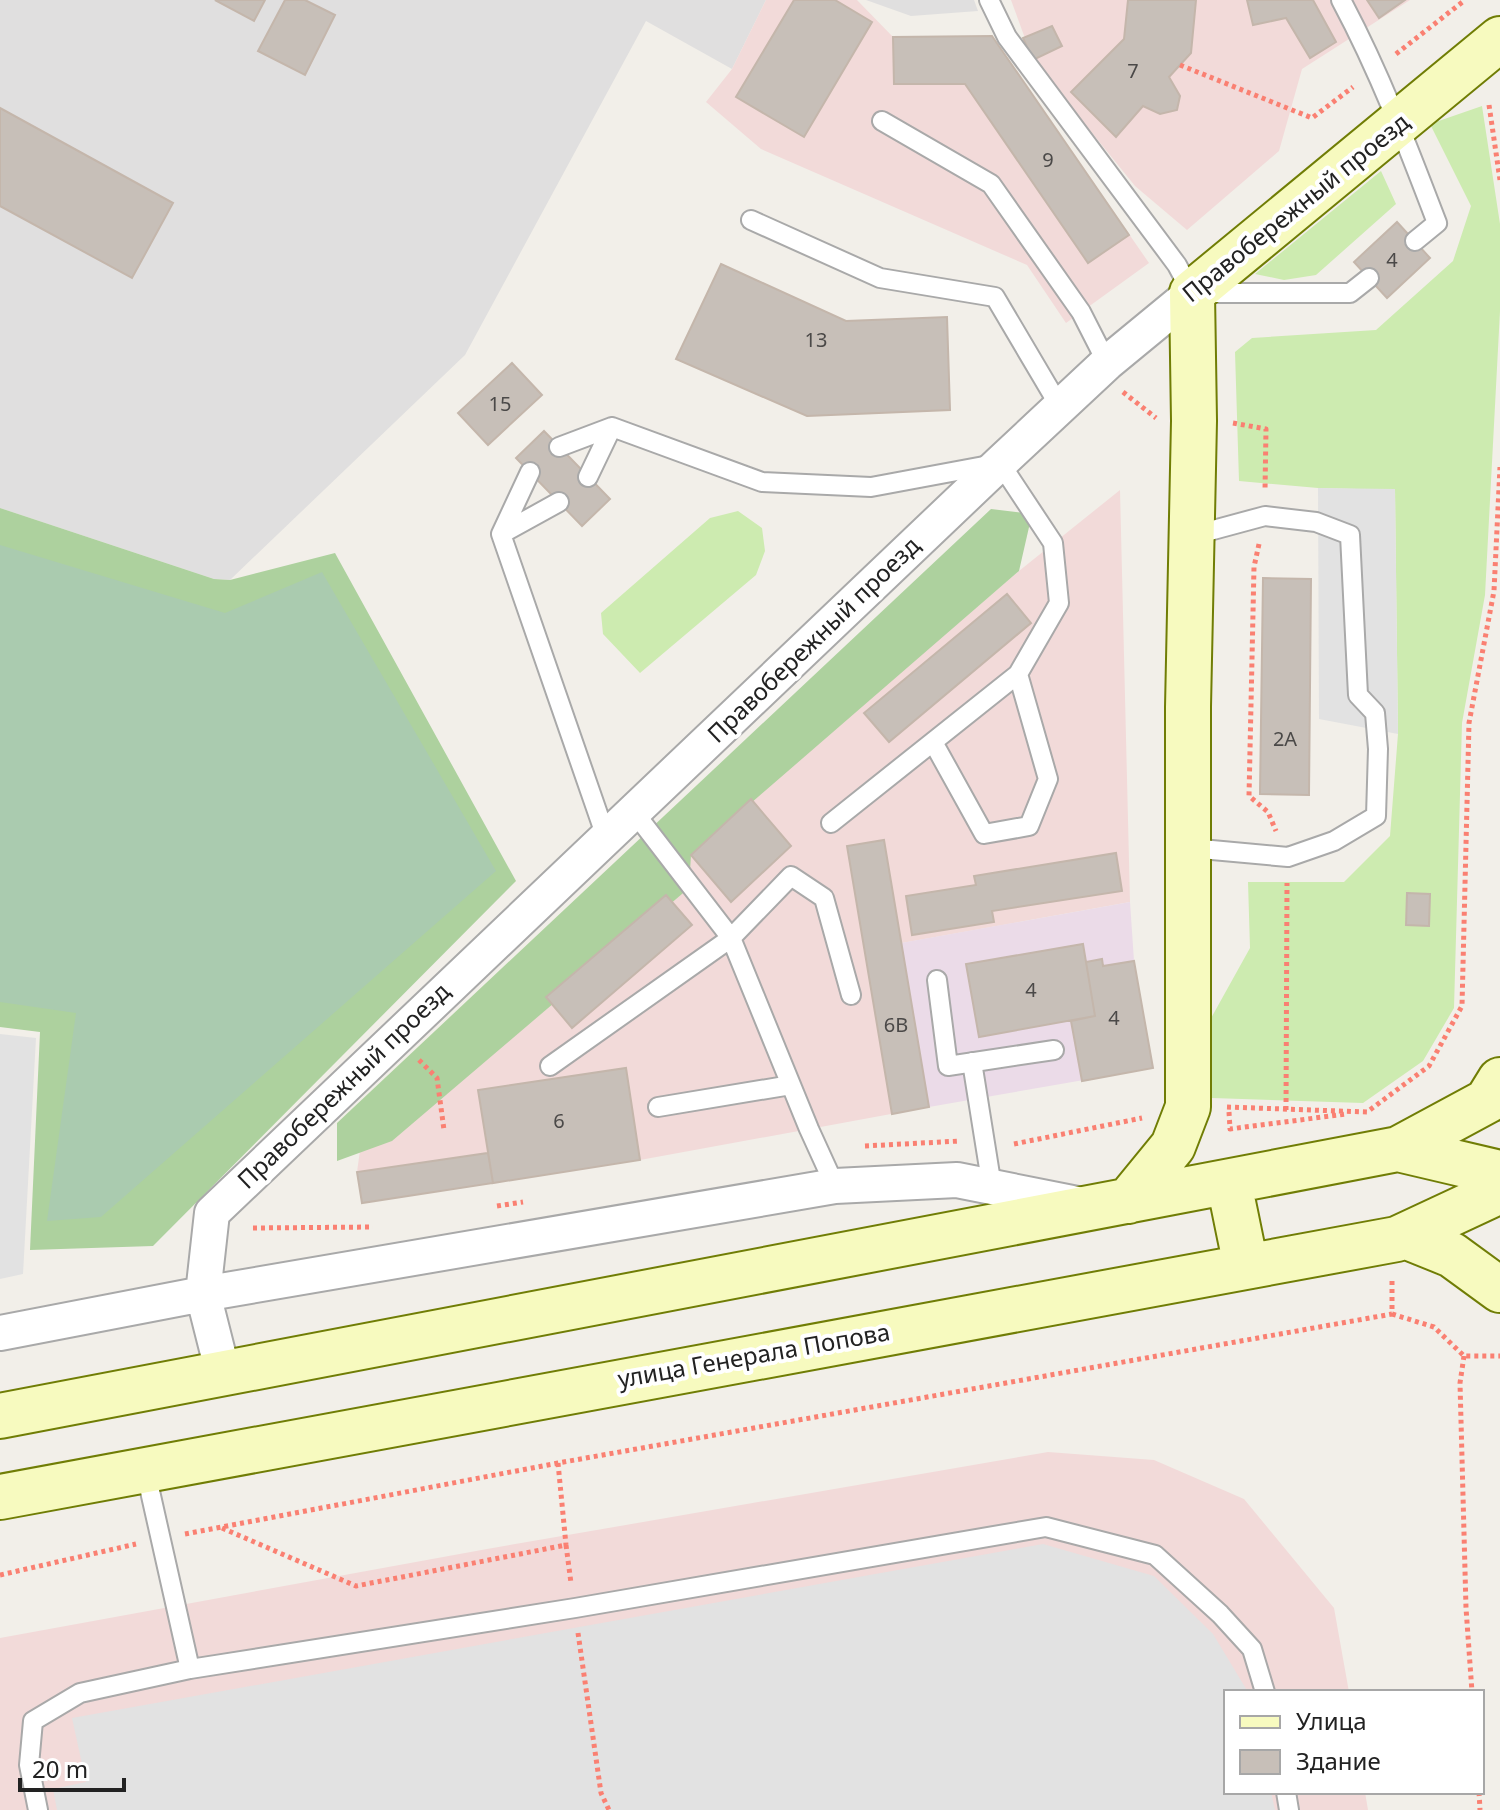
<svg xmlns="http://www.w3.org/2000/svg" width="1500" height="1810" viewBox="0 0 1500 1810" font-family="'Noto Sans',sans-serif">
<rect width="100%" height="100%" fill="#f2efe9"/>
<!-- residential -->
<path fill="#e0dfdf" d="M0 0H766L732 69 646 21 465 355 230 580 214 579 0 508Z
M866 0H974L978 11 911 16Z"/>
<!-- commercial -->
<path fill="#f2dad9" d="M766 0H857L893 37 992 36 1149 263 1066 323 1027 265 761 149 706 102 732 69Z
M1011 0H1410L1302 69 1279 151 1187 230 1135 186 1033 60Z
M1120 490 1130 902 902 943 929 1107 640 1160 362 1203 357 1172 362 1136 751 799 1019 571Z
M1048 1452 1154 1460 1244 1499 1334 1608 1349 1692H1226V1792H1365L1368 1810H0V1638L487 1549Z"/>
<!-- industrial -->
<path fill="#ebdbe8" d="M1130 902 1134 961 1153 1068 929 1107 901 943Z"/>
<!-- grass -->
<path fill="#cdebb0" d="M1482 106 1500 224V311L1485 595 1462 723 1454 1008 1423 1061 1363 1103 1212 1098 1210 1020 1250 948 1248 882H1344L1390 836 1398 734 1395 490 1318 488 1239 481 1235 352 1252 338 1376 330 1453 261 1471 206 1430 124Z
M1381 171 1396 204 1316 275 1284 280 1255 274Z
M738 511 762 528 765 551 756 575 640 673 603 634 601 613 710 518Z"/>
<!-- forest -->
<path fill="#add19e" d="M0 508 214 579 230 580 335 553 516 881 153 1246 30 1250 40 1032 0 1027Z
M991 509 1032 514 1019 571 691 855 689 888 392 1141 337 1161V1123Z"/>
<!-- cemetery -->
<path fill="#aacbaf" d="M0 545 225 613 322 572 496 871 101 1217 47 1221 76 1013 0 1002Z"/>
<!-- parking -->
<path fill="#e2e2e2" d="M1318 488 1395 489 1398 734 1319 719Z
M0 1034 36 1038 23 1274 0 1279Z
M1043 1544 1154 1576 1213 1634 1248 1692H1226V1792H1271L1275 1810H57L53 1789 86 1782 72 1718Z"/>
<!-- building -->
<path fill="#c7bfb8" stroke="#c4b6ab" stroke-width="2" d="M215 0H265L254 21Z
M285 0H305L335 15 305 75 258 51Z
M794 0H835L872 22 804 137 736 97Z
M1128 0H1196L1191 53 1169 77 1180 96 1177 110 1160 114 1143 106 1116 137 1071 92 1124 39Z
M1247 0H1313L1336 42 1310 58 1286 18 1253 25Z
M1367 0H1405L1379 18Z
M1052 26 1062 46 1033 60 1023 38Z
M992 36 1129 235 1088 263 965 84H894L893 37Z
M0 108 173 203 132 278 0 206Z
M1397 222 1430 258 1387 298 1354 262Z
M721 264 846 321 947 317 950 410 807 416 676 359Z
M512 363 542 395 488 445 458 413Z
M544 431 610 499 582 526 516 458Z
M1263 578 1311 579 1309 795 1260 794Z
M1007 594 1031 623 889 742 864 713Z
M751 799 791 846 731 902 691 855Z
M884 840 929 1107 892 1114 847 846Z
M1116 853 1122 891 992 911 994 922 912 935 906 896 976 885 974 876Z
M1407 893 1430 894 1429 926 1406 925Z
M666 895 692 925 572 1028 546 997Z
M1083 944 1095 1016 979 1037 966 964Z
M1102 959 1103 966 1134 961 1153 1068 1082 1081 1071 1021 1095 1016 1086 962Z
M626 1068 640 1160 493 1183 478 1090Z
M488 1153 493 1183 362 1203 357 1172Z"/>
<g fill="none" stroke-linecap="round" stroke-linejoin="round">
<defs>
<path id="lane" d="M989 0 1007 37 1177 265 1192 293H1350L1369 278
M1341 0C1379 71 1408 147 1437 223L1415 241
M882 121 991 184 1081 312 1107 363
M751 220 880 278 995 297 1060 407
M559 447 612 427
M588 477 612 427 762 482 871 487 1000 463 1053 543 1059 603 1018 674 831 823
M559 502 501 534 606 837
M501 534 530 472
M933 742 984 834 1029 826 1048 779 1018 674
M634 812 731 938 791 876 824 898 851 995
M1190 848 1288 857 1334 841 1376 816 1378 749 1375 713 1358 695 1350 535 1316 522 1265 516 1191 536
M937 980 948 1066 1054 1050
M972 1062 992 1187
M550 1066 731 938 809 1129 835 1186
M658 1107 791 1085
M145 1469 190 1669
M1286 1792 1289 1810
M38 1810 29 1765 33 1721 80 1693 190 1669 575 1608 1046 1527 1155 1555 1220 1614 1252 1649 1265 1692"/>
<path id="street" d="M0 1333 203 1294 835 1186 957 1180 1082 1205
M223 1373 203 1294 212 1213 1000 463 1107 363 1192 293"/>
<path id="secondary" d="M1398 1149 1487 1101 1500 1080
M1229 1183 1246 1266
M1128 1201 1173 1146 1188 1107V707L1194 421 1192 293 1500 39
M1405 1236 1452 1255 1500 1290
M0 1416 1398 1149 1500 1173
M0 1497 1397 1239 1500 1191"/>
</defs>
<!-- lane casing -->
<use href="#lane" stroke="#a9a9a9" stroke-width="22"/>
<!-- street casing -->
<use href="#street" stroke="#a9a9a9" stroke-width="38"/>
<!-- secondary casing -->
<use href="#secondary" stroke="#707d05" stroke-width="48"/>
<!-- path -->
<path stroke="#fa8072" stroke-width="5" stroke-dasharray="4 4" stroke-linecap="butt" d="M1396 54 1465 0
M1180 65 1312 118 1353 87
M1489 105 1500 180
M1123 392 1156 418
M1233 423 1266 429 1265 491
M1259 544 1254 567 1249 796 1268 812 1276 831
M419 1060 437 1078 444 1130
M1227 1107 1367 1112 1429 1066 1462 1006 1469 723 1494 591 1500 467
M1286 1110 1287 883
M1229 1112 1230 1129 1346 1114
M1014 1144 1142 1118
M865 1146 960 1141
M497 1206 523 1202
M253 1228 373 1227
M1392 1314 1434 1327 1464 1356H1500
M1464 1356 1460 1383 1466 1608 1472 1692
M558 1463 566 1545
M222 1528 356 1586 566 1545 571 1583
M185 1534 558 1463 1392 1314V1281
M0 1575 136 1544
M578 1633 601 1793 609 1810
M1479 1792 1480 1810"/>
<!-- lane -->
<use href="#lane" stroke="#fff" stroke-width="18"/>
<!-- street -->
<use href="#street" stroke="#fff" stroke-width="34"/>
<!-- secondary -->
<use href="#secondary" stroke="#f7fabf" stroke-width="44"/>
</g>
<g text-anchor="middle" stroke-width="8" stroke-linejoin="round" paint-order="stroke">
<!-- number labels -->
<g font-size="20" fill="#4b4948">
<text x="1133" y="78">7</text>
<text x="1048" y="167">9</text>
<text x="1392" y="267">4</text>
<text x="816" y="347">13</text>
<text x="500" y="411">15</text>
<text x="1285" y="746">2А</text>
<text x="1031" y="997">4</text>
<text x="1114" y="1025">4</text>
<text x="896" y="1032">6В</text>
<text x="559" y="1128">6</text>
</g>
<!-- street labels -->
<g font-size="24" fill="#222" stroke="#fff">
<text transform="translate(1296 208) rotate(-39)" y="8">Правобережный проезд</text>
<text transform="translate(814 640) rotate(-44)" y="8">Правобережный проезд</text>
<text transform="translate(344 1086) rotate(-44)" y="8">Правобережный проезд</text>
<text transform="translate(754 1356) rotate(-10)" y="8">улица Генерала Попова</text>
</g>
</g>
<!-- legend -->
<rect x="1224" y="1690" width="260" height="104" fill="#ffffff" stroke="#a7a7a7" stroke-width="2"/>
<rect x="1240" y="1716" width="40" height="12" fill="#f7fabf" stroke="#a7a7a7" stroke-width="2"/>
<text x="1296" y="1730" font-size="24" fill="#222222">Улица</text>
<rect x="1240" y="1750" width="40" height="24" fill="#c7bfb8" stroke="#a7a7a7" stroke-width="2"/>
<text x="1296" y="1770" font-size="24" fill="#222222">Здание</text>
<!-- scale -->
<path d="M20 1778v12h104v-12" fill="none" stroke="#222222" stroke-width="4"/>
<text x="32" y="1778" font-size="24" fill="#222222" stroke="#ffffff" stroke-width="6" paint-order="stroke">20 m</text>
</svg>
